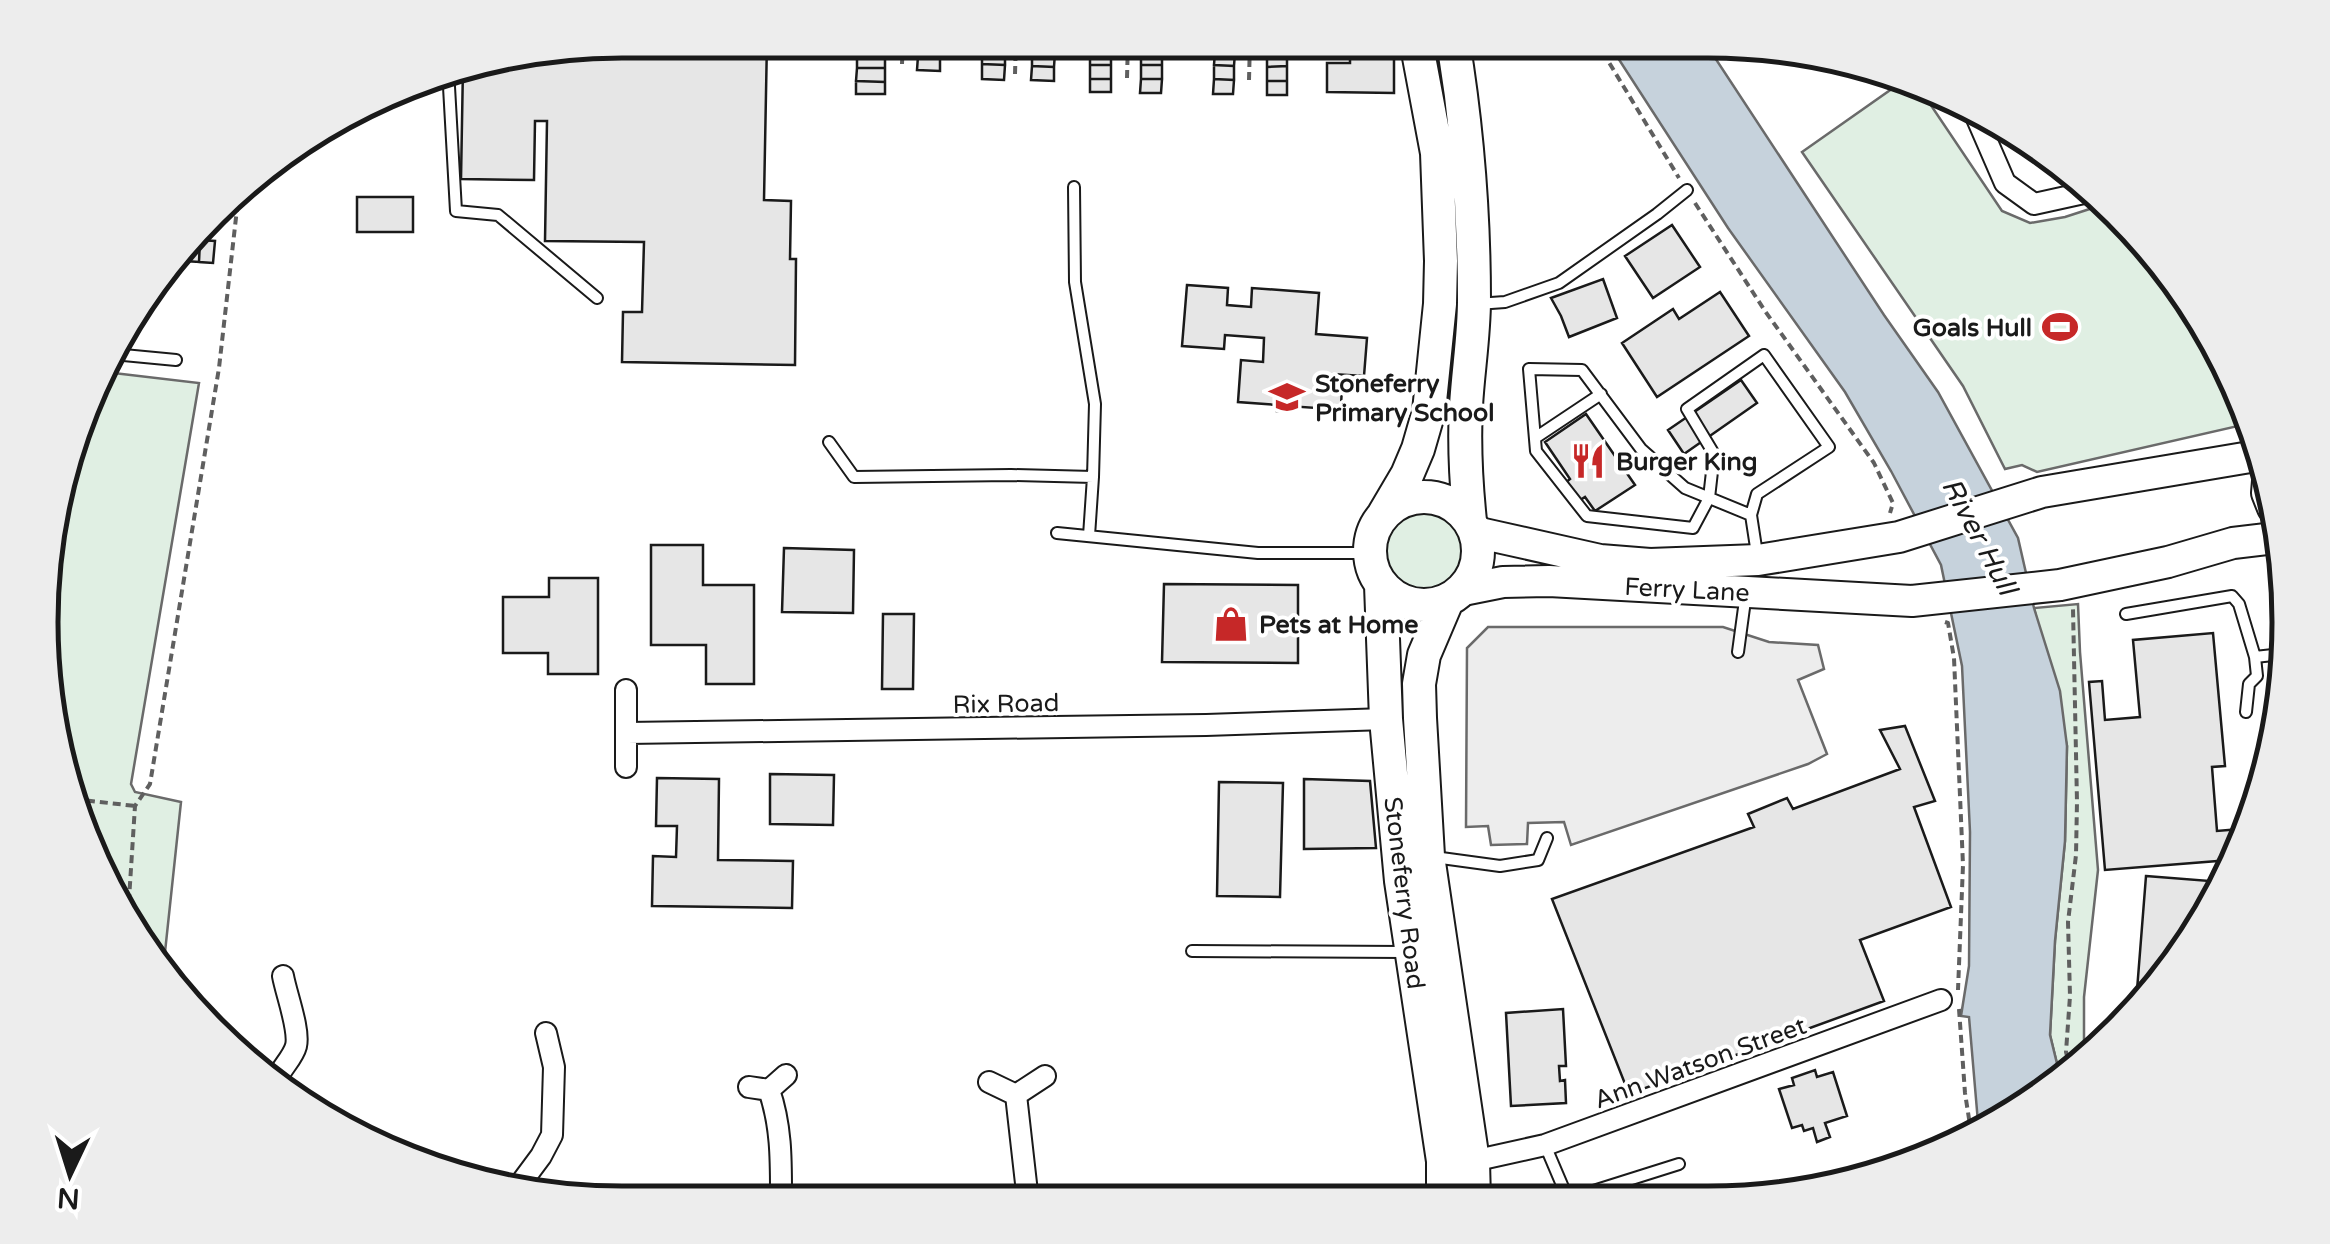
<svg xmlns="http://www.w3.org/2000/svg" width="2330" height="1244" viewBox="0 0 2330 1244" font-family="'Varela Round',sans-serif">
<rect width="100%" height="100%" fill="#fff"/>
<!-- green -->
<path fill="#e0efe3" stroke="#6a6a6a" stroke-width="2.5" d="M1906 79 1916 83 2002 211 2030 223 2065 217 2099 206 2169 267 2247 424 2037 472 2022 465 2005 469 1963 386 1802 152Z
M105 372 199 383 131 784 135 792 181 802 163 971 85 845 41 661 60 472Z
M1382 551a42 42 0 1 1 84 0a42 42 0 1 1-84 0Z
M2078 604 2080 652 2098 870 2084 997V1059L2061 1080 2050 1035 2055 941 2065 841 2067 746 2034 608Z"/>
<!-- parking -->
<path fill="#ededed" stroke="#6a6a6a" stroke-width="2.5" d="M1488 627H1723L1769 642 1818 645 1824 669 1798 680 1827 754 1808 764 1571 845 1564 822 1528 823 1527 844 1491 845 1488 826 1466 827 1467 648Z"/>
<!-- water -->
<path fill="#c6d2dc" stroke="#6a6a6a" stroke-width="2.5" d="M1607 41H1704L1884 315 1938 392 2018 538 2034 608 2060 691 2067 746 2065 841 2055 941 2050 1035 2061 1080 2032 1106 1979 1134 1969 1017 1961 1016 1969 966 1970 832 1962 666 1941 565 1891 471 1845 392 1728 228Z"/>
<!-- building -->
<path fill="#e6e6e6" stroke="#1a1a1a" stroke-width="2.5" d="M622 40H725V51L733 50V40H767L764 200 791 201 790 259H796L795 365 622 362 623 312H642L644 242 545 241 547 121H535L534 180 461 179 463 66Z
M1032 40H1055V52L1032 51Z
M918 41 941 42 940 56H918Z
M1350 41H1385V44H1394V93L1327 92V63H1350Z
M857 42 886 43 885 56 857 55Z
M982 50H1005V65L982 64Z
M1141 50 1162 51V65H1141Z
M1032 51 1055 52 1054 67 1032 66Z
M1090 51H1111V65H1090Z
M1215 51 1235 52 1234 66 1214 65Z
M1267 52H1287V66L1267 67Z
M857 55 885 56V68H857Z
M918 56H940V71L917 70Z
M982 64 1005 65 1004 80 982 79Z
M1090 65H1111V79H1090Z
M1141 65H1162V79H1141Z
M1214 65 1234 66V80L1214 79Z
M1032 66 1054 67V81L1031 80Z
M1287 66V81H1267V67Z
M857 68H885V82L856 81Z
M1090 79H1111V92H1090Z
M1141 79H1162L1161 93H1140Z
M1214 79 1234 80 1233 94H1213Z
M856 81 885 82V94H856Z
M1267 81H1287V95H1267Z
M357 197H413V232H357Z
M1672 225 1700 267 1653 298 1625 256Z
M193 240H200L199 262 185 261 186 248Z
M200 240 215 241 213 263 199 262Z
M1603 279 1617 318 1569 337 1561 316 1551 298Z
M1187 285 1228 288 1227 305 1251 307 1252 288 1319 293 1316 334 1367 338 1364 376 1333 374 1332 386H1342L1341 406 1331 405V409L1288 406V411H1277L1278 405 1238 402 1241 360 1263 362 1264 338 1225 335 1224 349 1182 346Z
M1720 292 1749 336 1657 397 1622 343 1673 309 1679 319Z
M1741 380 1757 403 1684 454 1668 430Z
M1586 414 1635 485 1595 511 1585 497 1577 502 1564 484 1570 479 1545 442Z
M651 545H703V585H754V684H706V645H651Z
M784 548 854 550 853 613 782 612Z
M549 578H598V674H548V653H503V597H549Z
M1164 584 1298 585V663L1162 662Z
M883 614H914L913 689H882Z
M2213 633 2225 766 2212 767 2217 831 2241 829 2230 860 2105 870 2089 682 2102 681 2105 720 2140 717 2133 640Z
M1905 726 1935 801 1914 807 1951 907 1860 940 1884 1001 1629 1094 1552 899 1754 827 1748 814 1787 798 1793 809 1900 769 1880 730Z
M770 774 834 775 833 825 770 824Z
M657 778 719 779 718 860 793 861 792 908 652 906 653 856 676 857 677 826H656Z
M1304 779 1370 781 1376 848 1304 849Z
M1219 782 1283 783 1280 897 1217 896Z
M2146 876 2223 882 2212 912 2147 1004 2136 1003Z
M1563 1009 1566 1066H1559L1560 1081 1565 1080 1566 1103 1511 1106 1506 1013Z
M1815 1070 1817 1077 1833 1072 1847 1116 1825 1123 1830 1137 1817 1142 1813 1128 1804 1131 1802 1125 1792 1128 1779 1089 1794 1085 1792 1078Z"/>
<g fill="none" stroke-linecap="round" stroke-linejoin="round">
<defs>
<path id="service" d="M448 69 456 211 498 215 597 298
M1074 187 1075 282 1095 404 1093 477
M1477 304 1505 302 1559 283 1657 214 1687 190
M113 354 176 360
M1535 438 1601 394
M829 442 854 477 1011 475 1093 477 1089 536
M1751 515 1757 494 1829 447 1764 355 1687 409 1714 454 1709 498 1693 528 1587 516 1536 451 1529 369 1582 370 1641 449 1685 488 1751 515 1757 554
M1057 533 1258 553H1370
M2126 614 2232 596 2239 604 2255 657 2282 654
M1738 652 1746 593
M2246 712 2249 684 2257 676 2255 657
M1434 857 1500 866 1538 860 1547 838
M1192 951 1405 952
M1545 1145 1568 1199 1679 1164"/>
<path id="minor" d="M1972 107 2005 183 2034 204 2084 193
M627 733 1206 725 1386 719
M626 767V690
M276 1081C280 1069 293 1058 296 1046 300 1030 286 993 283 976
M989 1082 1016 1095 1045 1076
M749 1087 769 1090 786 1075
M769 1090C782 1127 781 1164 781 1202
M1016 1095 1028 1201
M1473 1161 1545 1145 1941 1000
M515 1191 541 1156 552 1135 554 1067 546 1033"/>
<path id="primary" d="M2269 469 2267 493 2273 508
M1475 532 1600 560 1650 564 1758 560 1899 537 2042 492 2262 455
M1463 590 1503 582 1549 581 1912 601 2060 585 2168 562 2233 543 2275 538"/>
<path id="trunk" d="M1453 41C1467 126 1474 213 1474 300 1474 335 1468 371 1466 406 1464 444 1466 483 1470 521
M1370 551a54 54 0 1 1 108 0a54 54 0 1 1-108 0Z
M1384 514 1407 475 1418 449 1429 411 1440 304 1441 261 1437 153 1416 41
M1381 585 1386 719 1401 881 1443 1161V1200
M1447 601 1424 655 1419 684 1420 718 1428 856 1473 1161 1474 1200"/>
</defs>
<!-- service casing -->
<use href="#service" stroke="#1a1a1a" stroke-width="14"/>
<!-- minor casing -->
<use href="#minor" stroke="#1a1a1a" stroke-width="24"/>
<!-- primary casing -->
<use href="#primary" stroke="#1a1a1a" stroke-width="34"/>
<!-- trunk casing -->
<use href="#trunk" stroke="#1a1a1a" stroke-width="36"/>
<!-- path -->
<path stroke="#5f5f5f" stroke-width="4" stroke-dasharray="8 5" stroke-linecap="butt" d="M1596 41 1679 178
M902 64 903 40
M1015 74 1016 40
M1127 78 1128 41
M1249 80 1250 41
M1695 203 1765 311 1874 463 1893 503 1890 513
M1945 622 1948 623 1954 658 1963 865 1958 990
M74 799 135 806
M128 915 135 806 150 784 219 368 239 191
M1959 1009 1965 1093 1972 1138
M2071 1071 2066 1052 2070 996 2068 922 2076 855 2077 802 2073 609"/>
<!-- service -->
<use href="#service" stroke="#fff" stroke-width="10"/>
<!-- minor -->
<use href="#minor" stroke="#fff" stroke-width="20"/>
<!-- primary -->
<use href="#primary" stroke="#fff" stroke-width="30"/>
<!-- trunk -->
<use href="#trunk" stroke="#fff" stroke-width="32"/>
</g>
<!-- icons -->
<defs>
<symbol id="stadium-bare" viewBox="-9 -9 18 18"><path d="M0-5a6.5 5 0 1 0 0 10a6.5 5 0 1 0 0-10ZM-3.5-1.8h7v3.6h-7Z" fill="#c62828" stroke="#fff" stroke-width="2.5" paint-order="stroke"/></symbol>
<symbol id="school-bare" viewBox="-9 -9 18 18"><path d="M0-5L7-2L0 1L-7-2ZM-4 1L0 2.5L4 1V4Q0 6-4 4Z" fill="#c62828" stroke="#fff" stroke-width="2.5" paint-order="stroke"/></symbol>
<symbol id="restaurant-bare" viewBox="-9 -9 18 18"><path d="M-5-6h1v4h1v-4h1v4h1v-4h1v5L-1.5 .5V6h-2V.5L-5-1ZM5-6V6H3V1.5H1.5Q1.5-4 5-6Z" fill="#c62828" stroke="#fff" stroke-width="2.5" paint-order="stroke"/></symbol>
<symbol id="shop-bare" viewBox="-9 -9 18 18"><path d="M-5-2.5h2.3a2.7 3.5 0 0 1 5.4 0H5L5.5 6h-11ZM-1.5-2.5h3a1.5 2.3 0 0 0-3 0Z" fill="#c62828" stroke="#fff" stroke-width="2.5" paint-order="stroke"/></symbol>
</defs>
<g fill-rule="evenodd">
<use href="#stadium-bare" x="2035" y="302" width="50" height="50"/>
<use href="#school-bare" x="1262" y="372" width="50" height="50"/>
<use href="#restaurant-bare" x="1563" y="436" width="50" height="50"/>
<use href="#shop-bare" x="1206" y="599" width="50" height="50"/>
</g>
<g text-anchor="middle" stroke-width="8" stroke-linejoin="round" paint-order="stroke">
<!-- poi labels -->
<g font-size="25" font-weight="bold" fill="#1a1a1a" stroke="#fff" text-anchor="start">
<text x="2032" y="336" text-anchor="end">Goals Hull</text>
<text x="1315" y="392">Stoneferry<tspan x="1315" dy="29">Primary School</tspan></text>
<text x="1616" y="470">Burger King</text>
<text x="1259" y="633">Pets at Home</text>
</g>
<!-- street labels -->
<g font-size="25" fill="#1a1a1a" stroke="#fff">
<text transform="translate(1687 589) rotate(3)" y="9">Ferry Lane</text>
<text transform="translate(1006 703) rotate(-1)" y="9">Rix Road</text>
<text transform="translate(1405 893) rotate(83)" y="9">Stoneferry Road</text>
<text transform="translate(1700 1062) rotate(-20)" y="9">Ann Watson Street</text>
</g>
<!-- water labels -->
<g font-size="28" font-style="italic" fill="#1a1a1a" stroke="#fff">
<text transform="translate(1980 536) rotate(62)" y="10">River Hull</text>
</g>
</g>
<!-- crop -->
<path d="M0 0H2330V1244H0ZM622 58H1708A564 564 0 0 1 2272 622V622A564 564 0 0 1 1708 1186H622A564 564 0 0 1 58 622V622A564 564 0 0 1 622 58Z" fill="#ededed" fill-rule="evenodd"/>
<path fill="none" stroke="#1a1a1a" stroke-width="5" d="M622 58H1708A564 564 0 0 1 2272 622V622A564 564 0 0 1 1708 1186H622A564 564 0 0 1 58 622V622A564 564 0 0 1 622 58Z"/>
<!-- north arrow -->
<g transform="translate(70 1174) rotate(184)" stroke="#ffffff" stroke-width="8" paint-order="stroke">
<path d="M0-8L18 38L0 25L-18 38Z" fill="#1a1a1a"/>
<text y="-15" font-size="28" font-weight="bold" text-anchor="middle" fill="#1a1a1a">N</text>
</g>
</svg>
